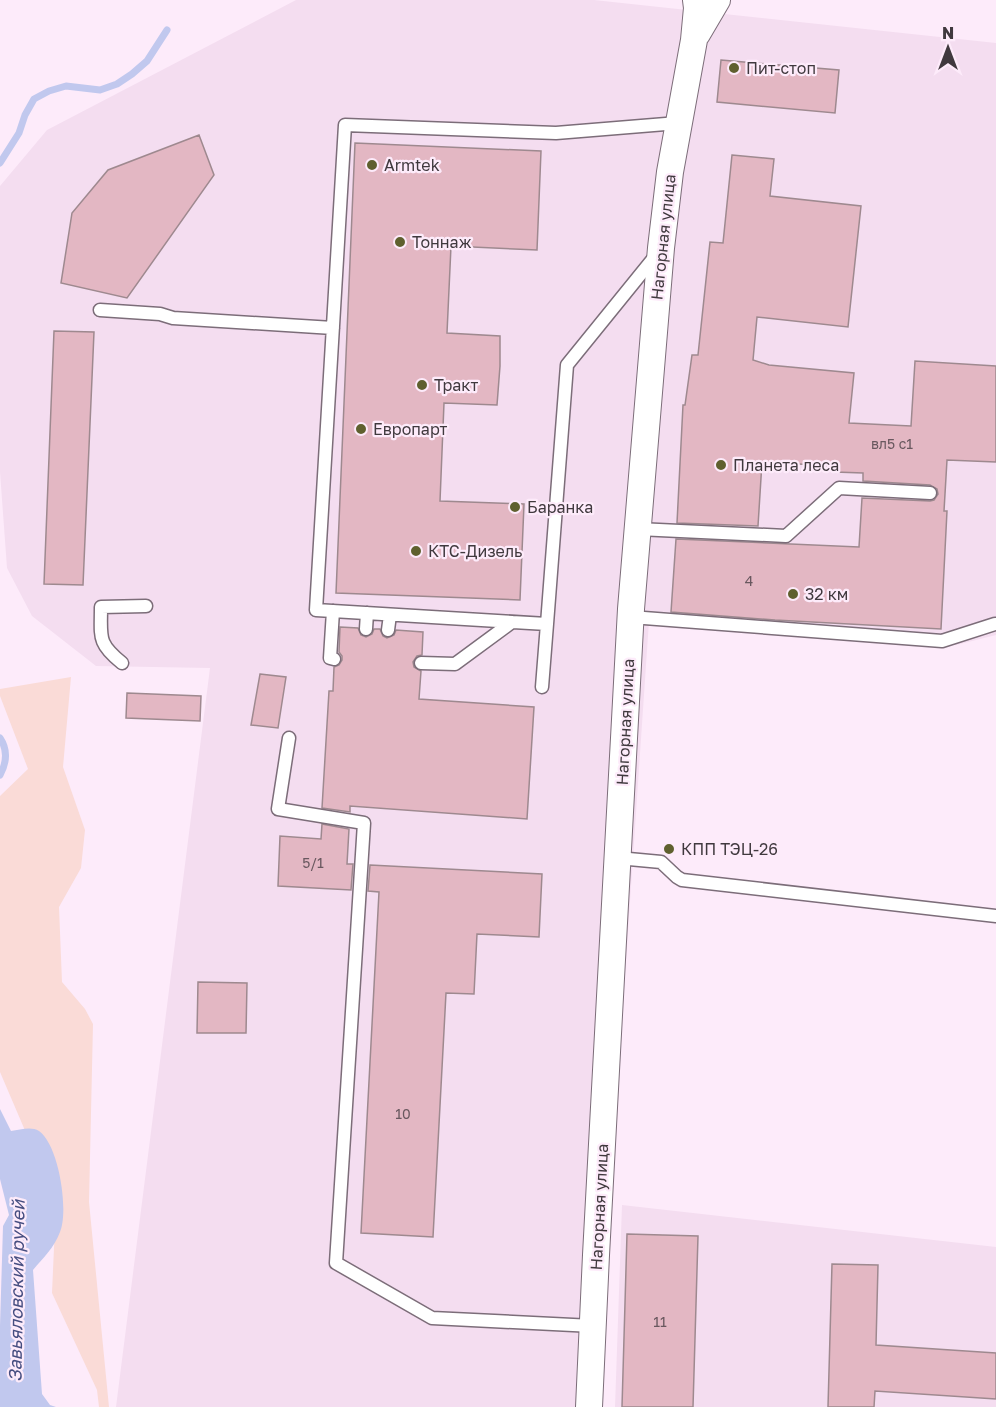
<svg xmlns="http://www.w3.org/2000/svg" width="996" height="1407" viewBox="0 0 996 1407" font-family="'Golos Text',sans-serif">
<rect width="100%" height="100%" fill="#fdebfa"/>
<!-- built -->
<path fill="#f4ddf0" d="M296 0H594L996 43V635L956 645 649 621 608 1226 583 1407H116L210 668 96 666 32 616 7 568 0 472V186L47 130Z
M622 1205 996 1247V1407H615Z"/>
<!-- green -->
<path fill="#fadbd7" d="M71 677 63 767 85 830 81 868 59 907 62 982 85 1009 93 1024 89 1202 109 1407H99L97 1390 52 1293 56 1203 0 1072V796L28 769 0 696V689Z"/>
<!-- water -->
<path fill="#c1c8ee" d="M0 1109 11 1131C20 1130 31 1126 39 1131 59 1145 69 1211 60 1232 54 1248 43 1258 33 1270L42 1394 50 1405 56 1407H0V1326L3 1226 9 1215 0 1179Z"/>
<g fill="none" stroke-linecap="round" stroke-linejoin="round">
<!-- stream -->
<path stroke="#c1c8ee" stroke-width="7" d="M0 163 19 133 25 115 34 99 49 91 66 86 100 90 117 84 132 74 147 61 167 30
M0 738C8 750 7 762 0 775"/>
</g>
<!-- building -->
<path fill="#e3b7c3" stroke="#9e898f" stroke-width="1.5" d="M721 60 839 70 835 113 717 102Z
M199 135 214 175 127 298 61 283 72 213 108 170Z
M355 143 541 151 537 250 451 246 447 333 500 336V366L497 405 444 403 440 501 524 504 520 600 336 593Z
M732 155 774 159 770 196 861 206 848 327 757 317 753 360 769 365 854 373 849 423 911 426 915 361 996 366V462L947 460 944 511H947L941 629 775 620 671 612 676 539 859 547 862 498 930 501 934 500 938 494 937 489 930 485 863 481V473L835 472V466L762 462 758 526 677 523 683 405H685L692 355H698L710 242 723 243Z
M54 331 94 332 83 585 44 584Z
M340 627 358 628 361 635 366 637 372 634 374 629H380L383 636 387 638 394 635 396 630 423 632 422 655 417 656 413 662 414 667 421 671 419 699 534 707 527 819 350 806V812L322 808 329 691H333L334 667 339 665 342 660V656L339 652Z
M260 674 286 677 278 728 251 725Z
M127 693 201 696 200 721 126 718Z
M322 824 349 829 347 864H353L351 890 278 886 280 836 321 839Z
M370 865 542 874 539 937 477 934 474 994 446 993 433 1237 361 1233 379 892 368 891Z
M198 982 247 983 246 1033H197Z
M627 1234 698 1236 693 1407H622Z
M832 1264 878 1265 876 1345 996 1353V1399L875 1391 874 1407H828Z"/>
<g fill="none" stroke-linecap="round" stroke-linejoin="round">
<defs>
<path id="service" d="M657 254 567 365 547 624 316 610 345 125 556 133 678 123
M100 310 160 314 173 318 333 328
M638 529 786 536 839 488 930 493
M333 611 330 658 334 659
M631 617 942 641 995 624
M366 629 367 613
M388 630 390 615
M122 663C97 643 101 637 101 607L146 606
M421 663 455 664 512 622
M542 687 547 624
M289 738 278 809 364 823 336 1263 432 1318 593 1326
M618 858 661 862 677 877 682 880 996 916"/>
<path id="minor" d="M697 34 717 0
M589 1407 596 1255 631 609 661 248 670 172 694 40 697 8 696 0"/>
</defs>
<!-- service casing -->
<use href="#service" stroke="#7c6d79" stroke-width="15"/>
<!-- minor casing -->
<use href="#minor" stroke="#7c6d79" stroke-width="28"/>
<!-- service -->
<use href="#service" stroke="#fff" stroke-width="12"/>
<!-- minor -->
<use href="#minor" stroke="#fff" stroke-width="26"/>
</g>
<!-- markers -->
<g fill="#5f602e" stroke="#fdebfa" stroke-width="2">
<circle cx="734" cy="68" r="6"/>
<circle cx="372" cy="165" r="6"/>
<circle cx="400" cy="242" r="6"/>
<circle cx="422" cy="385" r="6"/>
<circle cx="361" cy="429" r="6"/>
<circle cx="721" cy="465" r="6"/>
<circle cx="515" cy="507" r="6"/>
<circle cx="416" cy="551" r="6"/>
<circle cx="793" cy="594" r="6"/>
<circle cx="669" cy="849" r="6"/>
</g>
<g text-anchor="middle" stroke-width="4.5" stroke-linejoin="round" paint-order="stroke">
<!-- number labels -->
<g font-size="14" fill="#69585f">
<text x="892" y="449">вл5 с1</text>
<text x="749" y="586">4</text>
<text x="313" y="868">5/1</text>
<text x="403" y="1119">10</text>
<text x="660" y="1327">11</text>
</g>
<!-- poi labels -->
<g font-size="16" fill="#40393e" stroke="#fdebfa" text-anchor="start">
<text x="746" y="74">Пит-стоп</text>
<text x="384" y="171">Armtek</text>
<text x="412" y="248">Тоннаж</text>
<text x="434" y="391">Тракт</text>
<text x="373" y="435">Европарт</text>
<text x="733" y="471">Планета леса</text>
<text x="527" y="513">Баранка</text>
<text x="428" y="557">КТС-Дизель</text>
<text x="805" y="600">32 км</text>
<text x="681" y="855">КПП ТЭЦ-26</text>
</g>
<!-- street labels -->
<g font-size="16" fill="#40393e" stroke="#fdebfa">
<text transform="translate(663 237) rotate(-84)" y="6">Нагорная улица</text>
<text transform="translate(625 722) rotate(-87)" y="6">Нагорная улица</text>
<text transform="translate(599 1207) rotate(-87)" y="6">Нагорная улица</text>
</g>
<!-- water labels -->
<g font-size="18" font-style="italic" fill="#464e80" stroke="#fdebfa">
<text transform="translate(17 1291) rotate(-89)" y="6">Завьяловский ручей</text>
</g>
</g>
<!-- north arrow -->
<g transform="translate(948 48)" stroke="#fdebfa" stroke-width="4.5" paint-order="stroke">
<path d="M0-4.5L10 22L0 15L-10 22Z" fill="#40393e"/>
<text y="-9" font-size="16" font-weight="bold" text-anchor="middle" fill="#40393e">N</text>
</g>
</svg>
